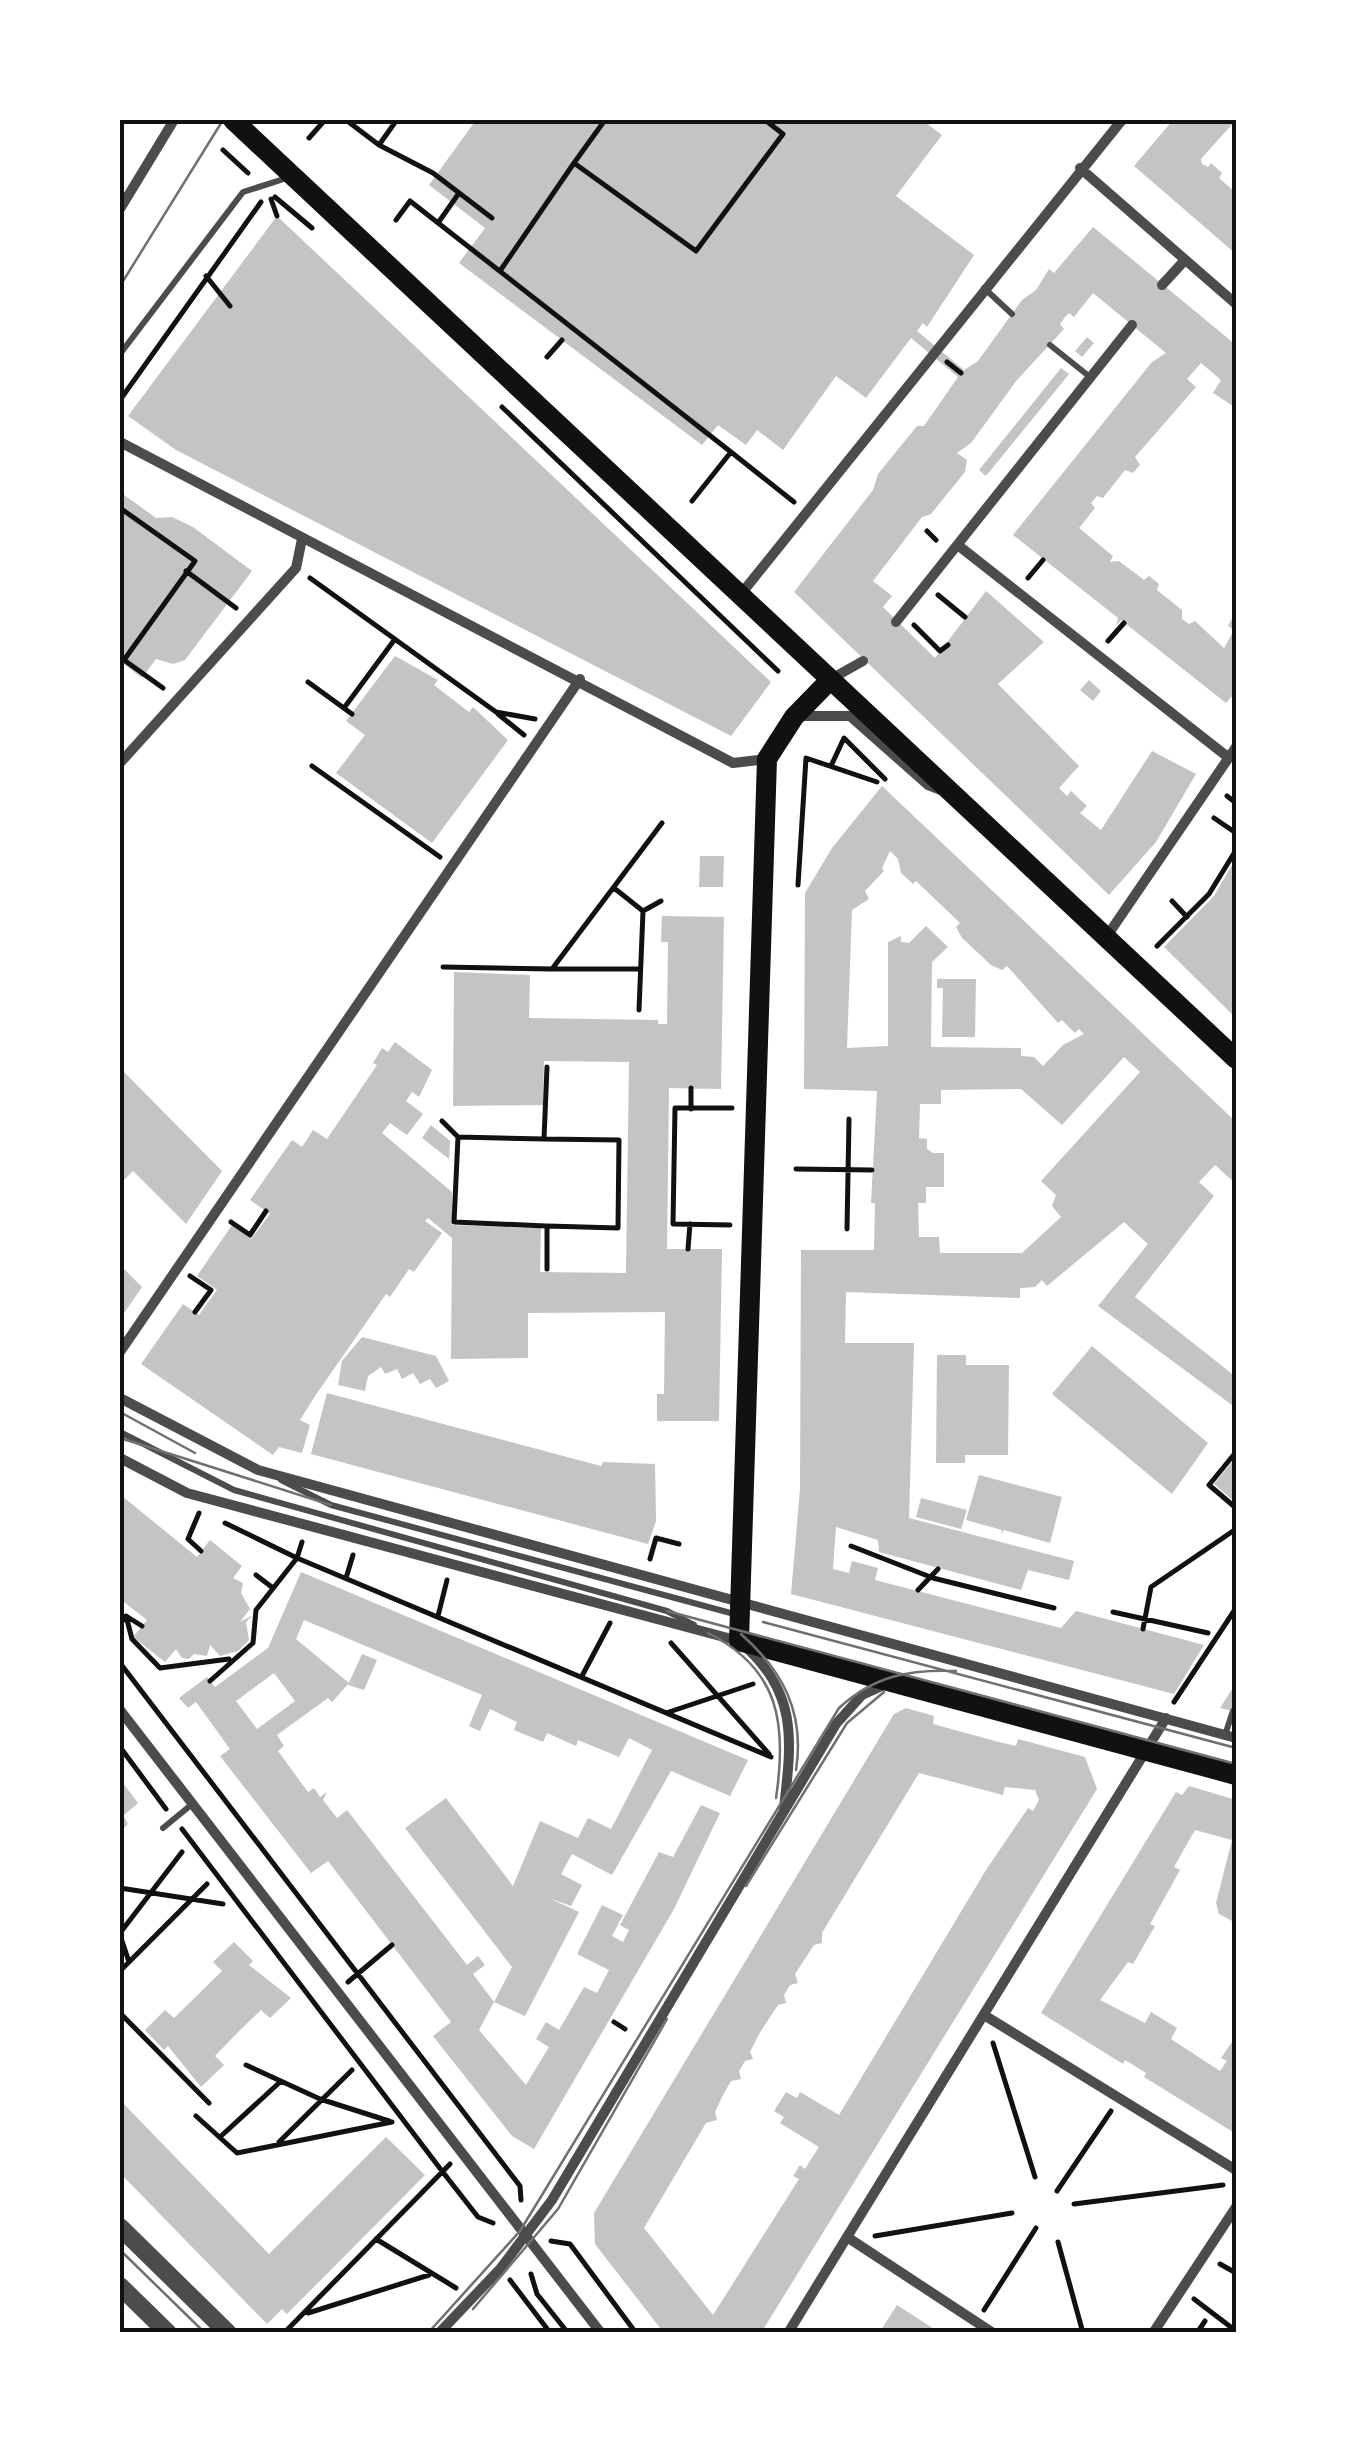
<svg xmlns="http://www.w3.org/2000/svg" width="1356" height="2453" viewBox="0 0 1356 2453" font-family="Signika,sans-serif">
<rect width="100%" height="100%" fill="#fff"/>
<!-- building -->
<path fill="#c4c4c4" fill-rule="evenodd" d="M476 120H922L942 135 896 196 974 255 927 327 923 323 917 331 964 370 978 361 1022 300 1036 290 1049 269 1054 273 1093 227 1236 345V408L1213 393 1221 380 1201 363 1187 379 1196 387 1135 457 1140 465 1133 473 1125 470 1103 498 1097 496 1091 503 1095 508 1079 528 1113 556 1110 562 1119 561 1144 580 1149 576 1159 584 1157 590 1182 610V619L1189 624 1195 621 1224 648 1234 630 1228 626 1236 611V700L1231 697 1226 703 1121 620 1116 626 1118 618 1013 535 1152 362 1166 353 1093 293 1074 317 1069 313 1065 317 1060 324 1064 329 1017 380 971 443 957 453 967 460 965 472 931 514 922 517 873 581 892 596 883 607 935 658 986 591 1044 642 998 684 1079 766 1059 788 1067 796 1071 791 1087 806 1080 813 1101 830 1152 751 1196 774 1156 842 1109 895 794 592 873 490 878 474 917 426H924L958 377 911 338 866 398 836 376 783 450 757 430 746 445 718 425 702 445 459 263 485 228 429 185Z
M1173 120H1236L1201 159 1202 164 1208 167 1211 163 1222 173 1219 178 1236 193V254L1134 166Z
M277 216 771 682 731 736 176 450 128 416Z
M1087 337 1094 343 1082 357 1075 351Z
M1061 368 1069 374 986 476 979 470Z
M120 492 156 518 172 517 193 527 252 571 185 660 173 664 156 659 142 678 120 661Z
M395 656 438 680 434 685 469 712 473 707 508 740 432 843 336 773 365 735 346 721Z
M1089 680 1101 691 1093 701 1080 690Z
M882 786 1236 1122V1184L1215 1165 1199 1182 1214 1196 1135 1297 1236 1377V1408L1098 1306 1148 1244 1124 1222 1047 1286 1042 1280 1035 1287 1020 1288V1298L846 1292 845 1343H914L909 1518 1074 1561 1069 1580 1028 1570 1021 1590 879 1552 878 1540 836 1527 833 1569 849 1573 852 1561 878 1568 875 1580 1061 1628 1076 1611 1204 1645 1174 1694 791 1594 800 1489 801 1250H874L875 1203H871L877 1091 804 1089 805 893 832 848ZM890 851 898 859 901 873 913 884 916 881 960 923 956 927 962 938 991 965 1002 970 1007 966 1058 1023 1062 1020 1075 1033 1079 1029 1084 1034 1063 1045 1043 1066 1034 1057 1021 1056V1048L931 1047 932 962 948 947 926 926 909 943 901 942V936L888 942V1046L847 1048 852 910 869 899 865 891 884 871 882 868ZM1124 1057 1140 1072 1041 1181 1056 1195 1052 1206 1061 1217 1022 1253H940L939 1237H919L918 1203H926V1187H944V1153H933L927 1149V1139L919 1138 920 1104H941V1090L1021 1089 1062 1125Z
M700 856H724L723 887H699Z
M1236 858 1235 946 1236 1018 1164 947 1214 896Z
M662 916 724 917 721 1089 669 1088 667 1249H722L719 1421H657V1394H664L665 1312 528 1313V1358L451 1359 452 1238 428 1218 425 1221 442 1233 414 1272 409 1269 390 1297 386 1294 315 1396 300 1420 310 1425 302 1453 279 1447 273 1455 141 1364 183 1304 199 1315 217 1290 197 1276 232 1225 251 1239 270 1214 250 1200 292 1140 302 1147 313 1130 327 1139 377 1065 373 1063 382 1048 388 1052 395 1042 432 1070 419 1097 412 1092 406 1101 423 1114 407 1135 390 1123 382 1133 452 1192V1225L541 1228 540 1272 626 1273 629 1062 544 1061 543 1105 453 1106 454 972 530 975 529 1018 658 1020V1024H667L668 942H661Z
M937 979H976L975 1037H942L943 988H937Z
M120 1068 222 1171 186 1224 133 1171 120 1184Z
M431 1125 450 1141 449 1159 422 1138Z
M120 1265 142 1287 120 1319Z
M362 1337 436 1356 449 1381 436 1388 430 1379 420 1384 413 1373 402 1379 397 1369 385 1374 381 1367 368 1376 365 1391 338 1385 342 1361Z
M1092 1346 1208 1443 1172 1494 1052 1394Z
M937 1355H966V1365H1009L1008 1455H965V1463H936Z
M327 1393 601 1466 603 1462 655 1464 656 1521 648 1544 311 1454Z
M1236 1457V1503L1214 1484Z
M979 1475 1062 1497 1050 1543 1004 1530 1001 1534 1002 1530 966 1520Z
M122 1496 197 1557 210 1540 242 1566 233 1578 243 1583 241 1593 250 1609 240 1622 253 1615 246 1622 249 1640 238 1651 220 1656 210 1645 207 1656 194 1654 189 1659 182 1658 176 1649 165 1662 133 1637 147 1620 120 1599Z
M921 1498 967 1510 961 1529 916 1517Z
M301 1572 748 1760 730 1796 671 1771 612 1875 572 1854 561 1874 582 1885 571 1906 549 1898 579 1912 525 2016 494 2002 512 1967 405 1828 446 1798 513 1886 540 1821 578 1838 588 1818 611 1829 652 1750 629 1738 619 1757 578 1740 576 1746 547 1733 543 1742 514 1730 517 1722 490 1709 480 1731 469 1726 482 1695 304 1620 296 1639 349 1683 332 1702 328 1698 277 1735 284 1746 278 1751 308 1792 314 1788 320 1797 327 1792 323 1800 337 1818 347 1810 467 1965 478 1956 485 1965 473 1974 494 2002 479 2030 526 2085 549 2047 536 2039 546 2022 559 2030 584 1987 597 1993 609 1970 577 1954 602 1905 623 1915 612 1936 623 1942 629 1930 620 1925 659 1852 673 1857 701 1805 720 1813 674 1909 534 2149 512 2136 433 2036 451 2022 328 1861 311 1873 220 1756 230 1749 196 1702 188 1708 179 1698 207 1677 215 1687 268 1648ZM274 1673 295 1701 257 1729 236 1701Z
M362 1654 377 1660 364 1690 348 1685Z
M1236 1683V1712L1220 1708Z
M906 1708 934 1716 933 1724 995 1741 1016 1746 1018 1739 1085 1757 1097 1789 761 2333H664L595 2244 594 2213 894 1714ZM919 1773 1003 1795 1005 1787 1035 1790 1039 1800 1033 1811 1028 1808 986 1870 839 2115 800 2092 797 2098 786 2092 774 2111 784 2117 780 2123 819 2147 805 2169 800 2165 793 2176 799 2179 713 2315 644 2228 706 2123 717 2120 715 2112 723 2095 731 2081 741 2079 739 2071 745 2061 753 2059 750 2052 759 2034 778 2005 786 2003 784 1995 790 1985 798 1983 795 1974 814 1945 822 1943V1933Z
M120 1779 138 1803 123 1816 128 1824 120 1832Z
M1189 1786 1236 1800V1923L1219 1914 1216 1903 1232 1840 1195 1830 1174 1867 1180 1870 1150 1924 1155 1926 1133 1964 1128 1962 1100 2000 1145 2023 1151 2012 1177 2028 1171 2039 1220 2071 1227 2061 1221 2058 1236 2036 1233 2132 1144 2077 1146 2073 1125 2060 1123 2064 1041 2013 1176 1792 1182 1795Z
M234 1942 253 1961 249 1965 291 1998 270 2018 261 2010 238 2032 215 2056 224 2065 201 2087 168 2046 164 2050 145 2030 165 2010 174 2018 222 1971 213 1962Z
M120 2100 269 2254 386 2137 425 2175 287 2314 282 2309 267 2324 120 2173Z
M897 2305 931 2327 940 2333H879Z"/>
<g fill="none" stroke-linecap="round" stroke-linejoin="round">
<!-- path -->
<path stroke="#111" stroke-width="5" d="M346 120 379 145
M405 120 396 121 379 145 433 173 492 218
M605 120 574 163 696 251 783 134 765 120
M309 138 325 120
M223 150 248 173
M275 197 312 228
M271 199 277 216
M396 220 410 201 731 452
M438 223 459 193
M500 271 574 163
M206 276 230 306
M547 357 562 340
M947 362 961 373
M120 400 261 202
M502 407 778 671
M692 501 731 452 794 502
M120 508 195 561 124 660 120 657
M927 531 936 540
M186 571 236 608
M310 578 496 712 535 719
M1028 578 1043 560
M938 595 965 617
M914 625 940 651 948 645
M1108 641 1124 623
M124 660 163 688
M308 682 352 714
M344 708 395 639
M498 714 524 735
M312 766 440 857
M831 766 844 738 885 779
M1227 796 1236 803
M1214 818 1236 833
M798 885 806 758 877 782
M614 888 643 911 639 1010
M1172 901 1187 917
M643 911 661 901
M1157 946 1209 894 1236 850
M443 967 552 969
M640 969H552L662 823
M691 1109V1088
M442 1121 458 1137 544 1139
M458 1137 454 1222 546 1226
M796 1169 872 1170
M231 1222 250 1235 266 1211
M730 1225 673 1224 675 1108H732
M847 1229 849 1119
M688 1249 690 1224
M547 1269V1226L618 1228 619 1140 544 1139 547 1067
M190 1276 211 1290 195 1312
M1236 1452 1209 1485 1236 1508
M199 1513 188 1539 201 1551
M225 1523 297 1558 771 1757
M851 1546 933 1578 1054 1608
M650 1559 656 1538 679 1544
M256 1575 273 1588
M346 1578 353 1555
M918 1590 938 1569
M1113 1612 1208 1633
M126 1616 132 1639 160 1668 229 1659
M438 1616 447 1580
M120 1624 126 1616 142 1626
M1143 1629 1151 1587 1236 1529
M671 1643 769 1754
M120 1663 520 2186 521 2200
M582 1676 610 1623
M210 1681 253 1643 256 1610 297 1558 302 1542
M1174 1702 1236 1608
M666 1713 753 1684
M120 1747 166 1809
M182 1829 442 2171 478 2217 493 2223
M120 1888 223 1904
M120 1933 182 1852
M120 1935 129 1962
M120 1971 207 1884
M348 1982 392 1945
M120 2013 209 2103
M614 2022 625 2029
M993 2043 1035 2177
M246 2065 320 2099 389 2121
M196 2116 237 2153 392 2122
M220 2137 280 2082
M279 2142 352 2070
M1057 2191 1111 2111
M1074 2204 1223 2185
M875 2236 1012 2213
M376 2239 456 2288
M551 2241 570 2244 636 2333
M1058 2242 1083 2333
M1220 2264 1236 2273
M531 2274 537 2294 568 2333
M510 2280 548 2330 545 2333
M1194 2299 1236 2331
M984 2310 1036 2228
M308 2313 429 2275
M284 2333 450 2164
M1197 2333 1205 2321"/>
<!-- service -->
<path stroke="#4c4c4c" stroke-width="6" d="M984 288 1012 314
M1050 345 1090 377
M120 354 243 192 287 178
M120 1432 234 1490 667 1611 694 1625
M281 1480 331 1505 738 1615
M1225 1735 1233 1711
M163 1828 191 1805"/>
<!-- minor -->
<path stroke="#4c4c4c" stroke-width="10" d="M1080 168 1236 304
M120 209 174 120
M1162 285 1185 260
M120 442 733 763 767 759
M959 546 1229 758
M741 594 1122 120
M896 622 1132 325
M831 679 863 661
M800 716H850L928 785 941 790
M120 763 296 568 302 539
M1105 939 1236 747
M120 1352 580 679
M120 1398 258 1470 1236 1738
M120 1458 187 1493 739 1641C798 1691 792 1738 784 1808
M120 1710 601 2333
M984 2015 1236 2170
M847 2237 993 2333
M439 2333 500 2269 552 2200 836 1724 862 1695 886 1684
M788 2333 1166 1718
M1153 2333 1236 2207"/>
<!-- tertiary -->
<path stroke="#4c4c4c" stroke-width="18" d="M120 2227 228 2333
M120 2286 168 2333"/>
<!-- secondary -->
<path stroke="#111" stroke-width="20" d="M233 120 1236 1059
M830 680 794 717 767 759 739 1641 1236 1775"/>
<!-- tram -->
<path stroke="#707070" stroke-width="2.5" d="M120 286 223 120
M120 1412 195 1453
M120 1438 331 1505
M667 1611 1236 1764
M763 1622 1236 1748
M708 1633C780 1669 787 1725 776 1798
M741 1634C783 1671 805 1713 796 1770
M746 1886 847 1723 884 1692
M120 2250 205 2333
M473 2309 558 2209 667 2019
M428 2333 520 2231 839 1708C874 1676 909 1669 956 1671"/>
</g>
<!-- border -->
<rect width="1356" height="2453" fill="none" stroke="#ffffff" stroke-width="245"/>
<rect x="122" y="122" width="1112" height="2208" fill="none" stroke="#111" stroke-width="4"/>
</svg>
